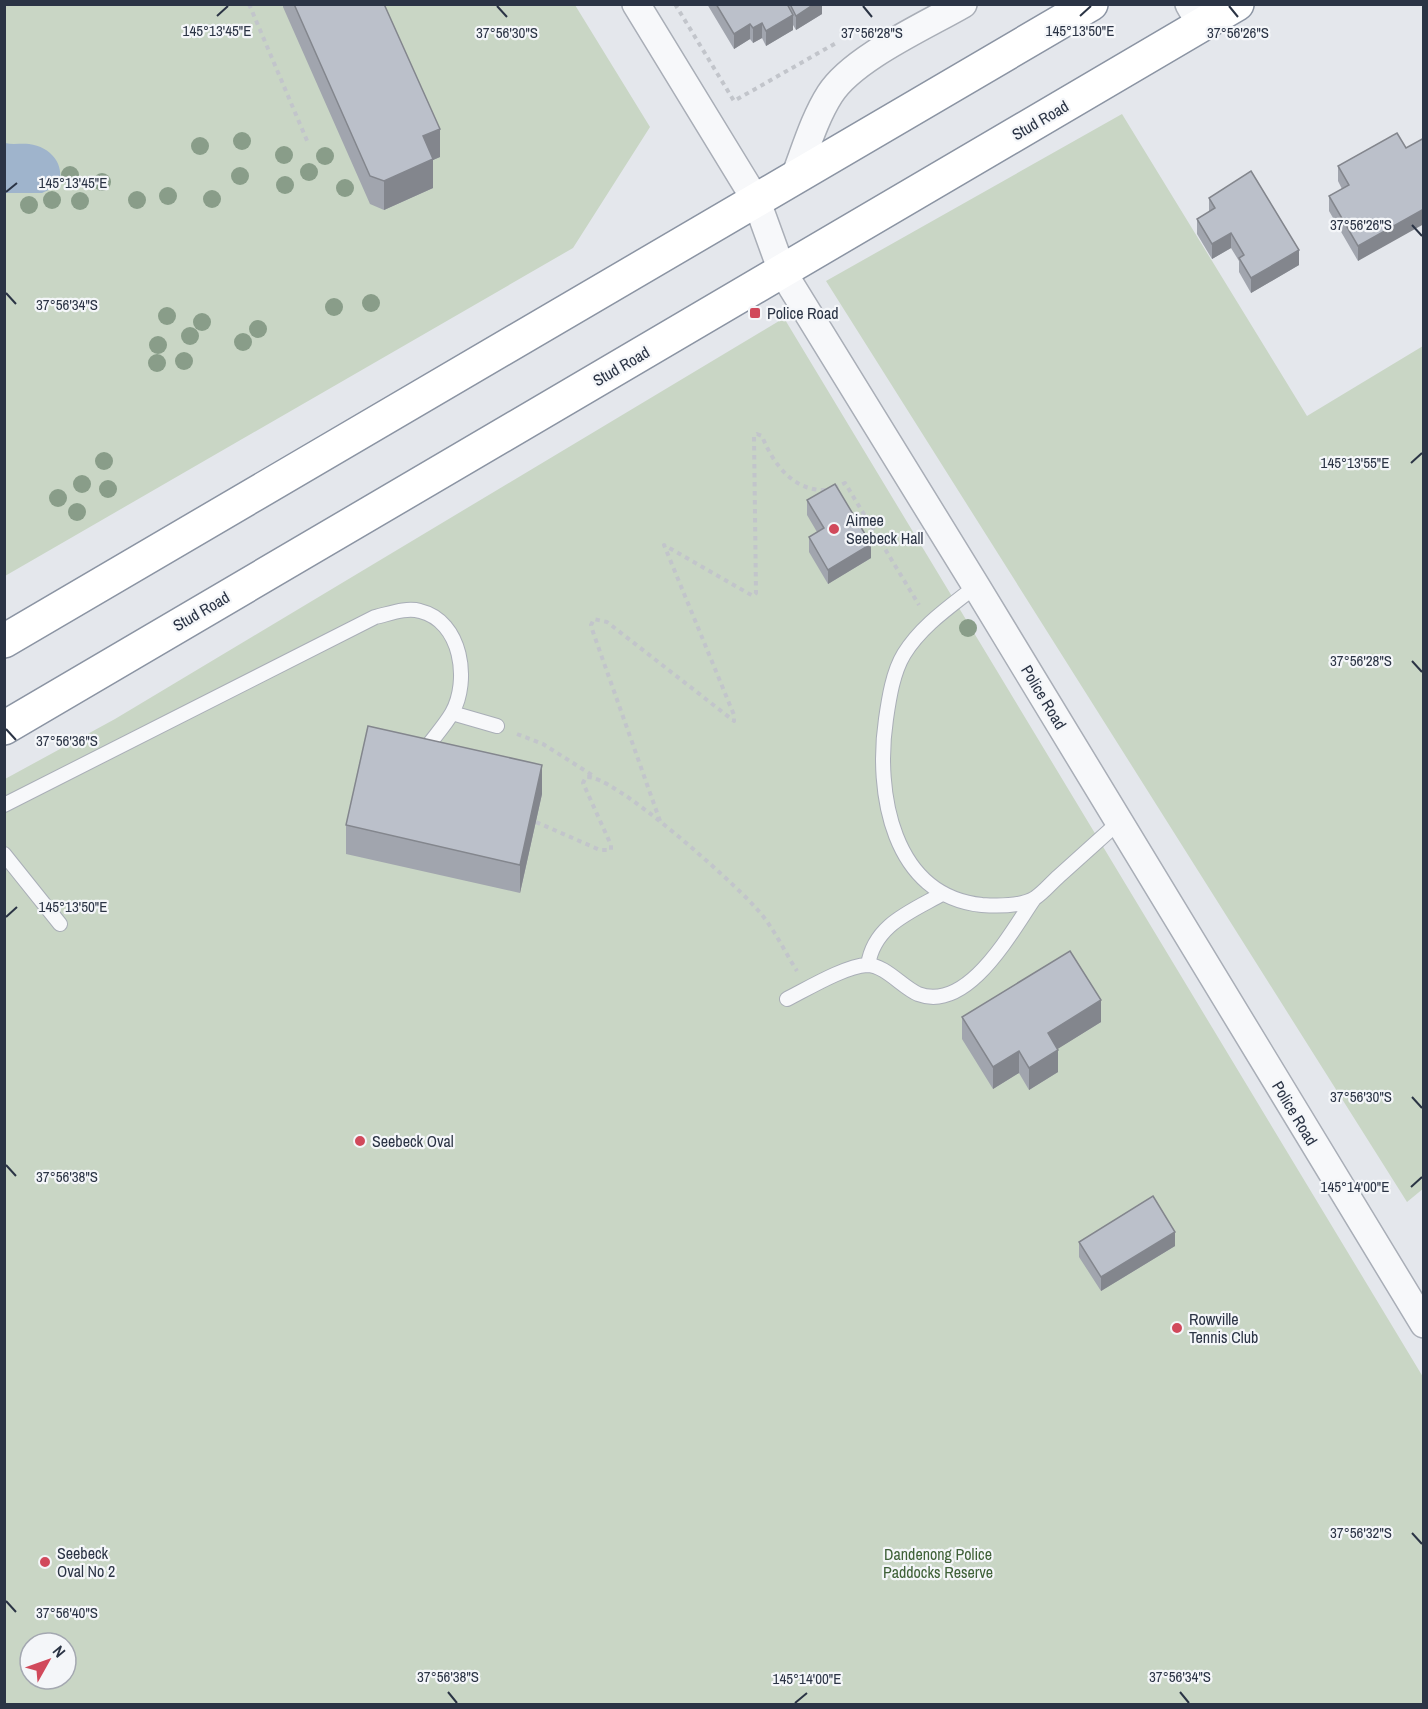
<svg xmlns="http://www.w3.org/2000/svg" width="1428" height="1709" viewBox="0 0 1428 1709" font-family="'Archivo Narrow',sans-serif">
<rect width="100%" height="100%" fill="#e4e7ec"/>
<!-- green -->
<path fill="#c9d6c5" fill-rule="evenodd" d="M5 5H575L650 127 573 248 5 576Z
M1122 114 1307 416 1423 346 1424 1188 1407 1202 826 281Z
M784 318 1423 1377V1704H5V779L115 719ZM30 1643H66V1679H30Z"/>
<!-- water -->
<path fill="#9fb4cc" d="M5 143C13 145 21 143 29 144 51 147 65 164 59 185L42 193H5Z"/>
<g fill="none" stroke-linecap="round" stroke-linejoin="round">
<defs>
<path id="service" d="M976 586C951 606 922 625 904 654 893 672 889 698 886 719 875 792 892 896 982 905 997 906 1022 906 1035 898 1044 892 1051 883 1059 876 1079 858 1099 840 1119 822
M452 713 497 726
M4 805 375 617C389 614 406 607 420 611 462 621 470 681 452 713 445 725 435 736 427 747
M4 854 60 924
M868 965C874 925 910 912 942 894
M787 999C807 989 845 966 867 965 885 965 902 987 918 994 968 1013 1011 932 1034 899"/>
<path id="minor" d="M636 4 757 202 782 271 976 586 1424 1324
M1189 4 1201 25
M794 179C805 151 814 119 830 94 853 58 925 26 963 4"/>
<path id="trunk" d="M4 641 1091 4
M4 728 1237 4"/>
</defs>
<!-- service casing -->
<use href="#service" stroke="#a9aeb7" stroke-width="16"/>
<!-- minor casing -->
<use href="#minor" stroke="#a9aeb7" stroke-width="30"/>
<!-- trunk casing -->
<use href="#trunk" stroke="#8b94a3" stroke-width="36"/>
<!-- path -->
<path stroke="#c2c5cb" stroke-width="4" stroke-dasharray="4.5 4.5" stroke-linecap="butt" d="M249 4 308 143
M675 4 734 101 836 43
M834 488 845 483 919 605
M517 734 543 744 592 775
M660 821 593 632 591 625 594 619 607 622 734 721V715L664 545 753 596 756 593 754 436 757 434 762 436C773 464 794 492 827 490
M536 822 600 850H611V845L583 783 586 777C612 773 733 882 754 906 772 924 783 949 797 971"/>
<!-- service -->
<use href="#service" stroke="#f7f8fa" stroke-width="14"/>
<!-- minor -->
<use href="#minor" stroke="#f7f8fa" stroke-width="27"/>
<!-- trunk -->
<use href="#trunk" stroke="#fff" stroke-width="33"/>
</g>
<!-- trees -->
<g fill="#899d89">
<circle cx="242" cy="141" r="9"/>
<circle cx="200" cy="146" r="9"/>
<circle cx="284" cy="155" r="9"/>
<circle cx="325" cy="156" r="9"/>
<circle cx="309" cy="172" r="9"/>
<circle cx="70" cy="175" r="9"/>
<circle cx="240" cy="176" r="9"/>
<circle cx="102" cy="182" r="9"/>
<circle cx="285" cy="185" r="9"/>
<circle cx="345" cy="188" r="9"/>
<circle cx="168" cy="196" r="9"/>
<circle cx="212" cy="199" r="9"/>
<circle cx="52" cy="200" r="9"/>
<circle cx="137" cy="200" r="9"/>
<circle cx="80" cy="201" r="9"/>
<circle cx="29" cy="205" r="9"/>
<circle cx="371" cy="303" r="9"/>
<circle cx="334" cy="307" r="9"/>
<circle cx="167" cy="316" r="9"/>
<circle cx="202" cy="322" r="9"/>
<circle cx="258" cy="329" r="9"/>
<circle cx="190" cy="336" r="9"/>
<circle cx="243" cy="342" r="9"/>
<circle cx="158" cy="345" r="9"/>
<circle cx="184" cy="361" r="9"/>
<circle cx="157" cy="363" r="9"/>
<circle cx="104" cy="461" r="9"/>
<circle cx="82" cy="484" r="9"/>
<circle cx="108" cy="489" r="9"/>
<circle cx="58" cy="498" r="9"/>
<circle cx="77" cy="512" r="9"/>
<circle cx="968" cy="628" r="9"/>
</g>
<!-- wall -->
<path fill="#a1a5ae" d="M283 4H384L440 157 433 160V188L384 210 370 204 283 7Z
M707 4H822V14L796 30 793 25V30L766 46 762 38 753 43 750 39 734 49Z
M1406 148 1358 261 1329 211V196L1342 189 1338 181V166Z
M1209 198 1299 265 1251 293 1239 272V261L1231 248 1212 259 1197 234V219L1209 212Z
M807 500 871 558 828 584 809 552V537L817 532 807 515Z
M542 794 520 893 346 854V825Z
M962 1017 1101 1022 1057 1049 1058 1072 1029 1090 1019 1073 993 1089 962 1039Z
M1079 1242 1175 1246 1101 1291 1079 1257Z"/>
<!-- shaded-wall -->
<path fill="#83868d" d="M814 4H822V14L796 30V16Z
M793 15V30L766 46V31Z
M762 23V38L753 43V28Z
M750 24V39L734 49V34Z
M440 129V157L433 160V188L384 210V181L423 136Z
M1424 209V224L1358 261V246Z
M1231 233V248L1212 259V244Z
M1299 250V265L1251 293V278Z
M871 544V558L828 584V570Z
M542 765V794L520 893V865Z
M1101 1000V1022L1048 1055V1033Z
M1058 1050V1072L1029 1090V1068Z
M1019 1051V1073L993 1089V1067Z
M1175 1232V1246L1101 1291V1277Z"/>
<!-- building -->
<path fill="#bbc0ca" stroke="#83868d" stroke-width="1.5" d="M294 4H384L440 129 423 136 433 159 384 181 370 176Z
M716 4H787L793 15 766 31 762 23 753 28 750 24 734 34Z
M790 4H814L796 16Z
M1397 133 1406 148 1424 138V209L1358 246 1329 196 1349 185 1338 166Z
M1251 171 1299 250 1251 278 1239 258 1244 255 1231 233 1212 244 1197 219 1215 208 1209 198Z
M835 484 871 544 828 570 809 537 824 528 807 500Z
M368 726 542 765 520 865 346 825Z
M1070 951 1101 1000 1048 1033 1058 1050 1029 1068 1019 1051 993 1067 962 1017Z
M1153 1196 1175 1232 1101 1277 1079 1242Z"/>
<!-- ticks -->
<path fill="none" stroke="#2b3445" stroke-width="2" d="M497 6 507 17M863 6 872 17M1229 6 1238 17M217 16 228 6M1080 16 1091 6M6 192 17 183M1412 225 1422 236M6 293 16 304M1411 463 1422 453M1412 661 1422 672M6 729 16 740M6 917 17 907M1412 1097 1422 1108M6 1165 16 1176M1411 1187 1422 1177M1412 1533 1422 1544M6 1601 16 1612M448 1692 457 1703M1180 1692 1189 1703M795 1703 807 1693"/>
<!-- markers -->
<g fill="#d1495b" stroke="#f4f6f9" stroke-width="2">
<rect x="749" y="307" width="12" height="12" rx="3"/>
<circle cx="834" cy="529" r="6"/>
<circle cx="360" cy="1141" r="6"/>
<circle cx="1177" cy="1328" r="6"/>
<circle cx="45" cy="1562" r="6"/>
</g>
<g text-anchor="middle" stroke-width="4.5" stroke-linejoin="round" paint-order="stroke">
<!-- street labels -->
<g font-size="16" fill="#2b3445" stroke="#f4f6f9">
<text transform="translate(1040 120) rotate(-30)" y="6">Stud Road</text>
<text transform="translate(621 366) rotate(-30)" y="6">Stud Road</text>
<text transform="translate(201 611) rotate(-30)" y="6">Stud Road</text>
<text transform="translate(1044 697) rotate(59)" y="6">Police Road</text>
<text transform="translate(1295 1113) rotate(59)" y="6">Police Road</text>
</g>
<!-- poi labels -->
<g font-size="16" fill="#2b3445" stroke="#f4f6f9" text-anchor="start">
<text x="767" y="319">Police Road</text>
<text x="846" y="526">Aimee<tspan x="846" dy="18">Seebeck Hall</tspan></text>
<text x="372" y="1147">Seebeck Oval</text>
<text x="1189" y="1325">Rowville<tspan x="1189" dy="18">Tennis Club</tspan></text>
<text x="57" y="1559">Seebeck<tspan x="57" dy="18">Oval No 2</tspan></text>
</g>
<!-- park labels -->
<g font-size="16" fill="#3f6138" stroke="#f4f6f9">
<text x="938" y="1560">Dandenong Police<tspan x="938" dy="18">Paddocks Reserve</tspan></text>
</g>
</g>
<g font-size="15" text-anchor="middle" fill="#2b3445" stroke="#f4f6f9" stroke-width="4.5" stroke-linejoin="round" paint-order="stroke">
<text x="217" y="36">145°13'45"E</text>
<text x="1080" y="36">145°13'50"E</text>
<text x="507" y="38">37°56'30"S</text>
<text x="872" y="38">37°56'28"S</text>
<text x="1238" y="38">37°56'26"S</text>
<text x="73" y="188">145°13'45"E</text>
<text x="1361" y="230">37°56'26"S</text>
<text x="67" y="310">37°56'34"S</text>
<text x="1355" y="468">145°13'55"E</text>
<text x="1361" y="666">37°56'28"S</text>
<text x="67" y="746">37°56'36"S</text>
<text x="73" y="912">145°13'50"E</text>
<text x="1361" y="1102">37°56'30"S</text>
<text x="67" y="1182">37°56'38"S</text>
<text x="1355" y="1192">145°14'00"E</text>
<text x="1361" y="1538">37°56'32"S</text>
<text x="67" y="1618">37°56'40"S</text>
<text x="448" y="1682">37°56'38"S</text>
<text x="1180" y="1682">37°56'34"S</text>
<text x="807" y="1684">145°14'00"E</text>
</g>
<!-- border -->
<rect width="1428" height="1709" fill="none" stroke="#2b3445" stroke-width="12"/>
<!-- north arrow -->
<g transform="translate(48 1661) rotate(50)"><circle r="28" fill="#f4f6f9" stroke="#a4a8b1" stroke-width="1.5"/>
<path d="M0-4.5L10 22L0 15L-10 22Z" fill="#d1495b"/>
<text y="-9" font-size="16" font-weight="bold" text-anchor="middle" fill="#2b3445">N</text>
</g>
</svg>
